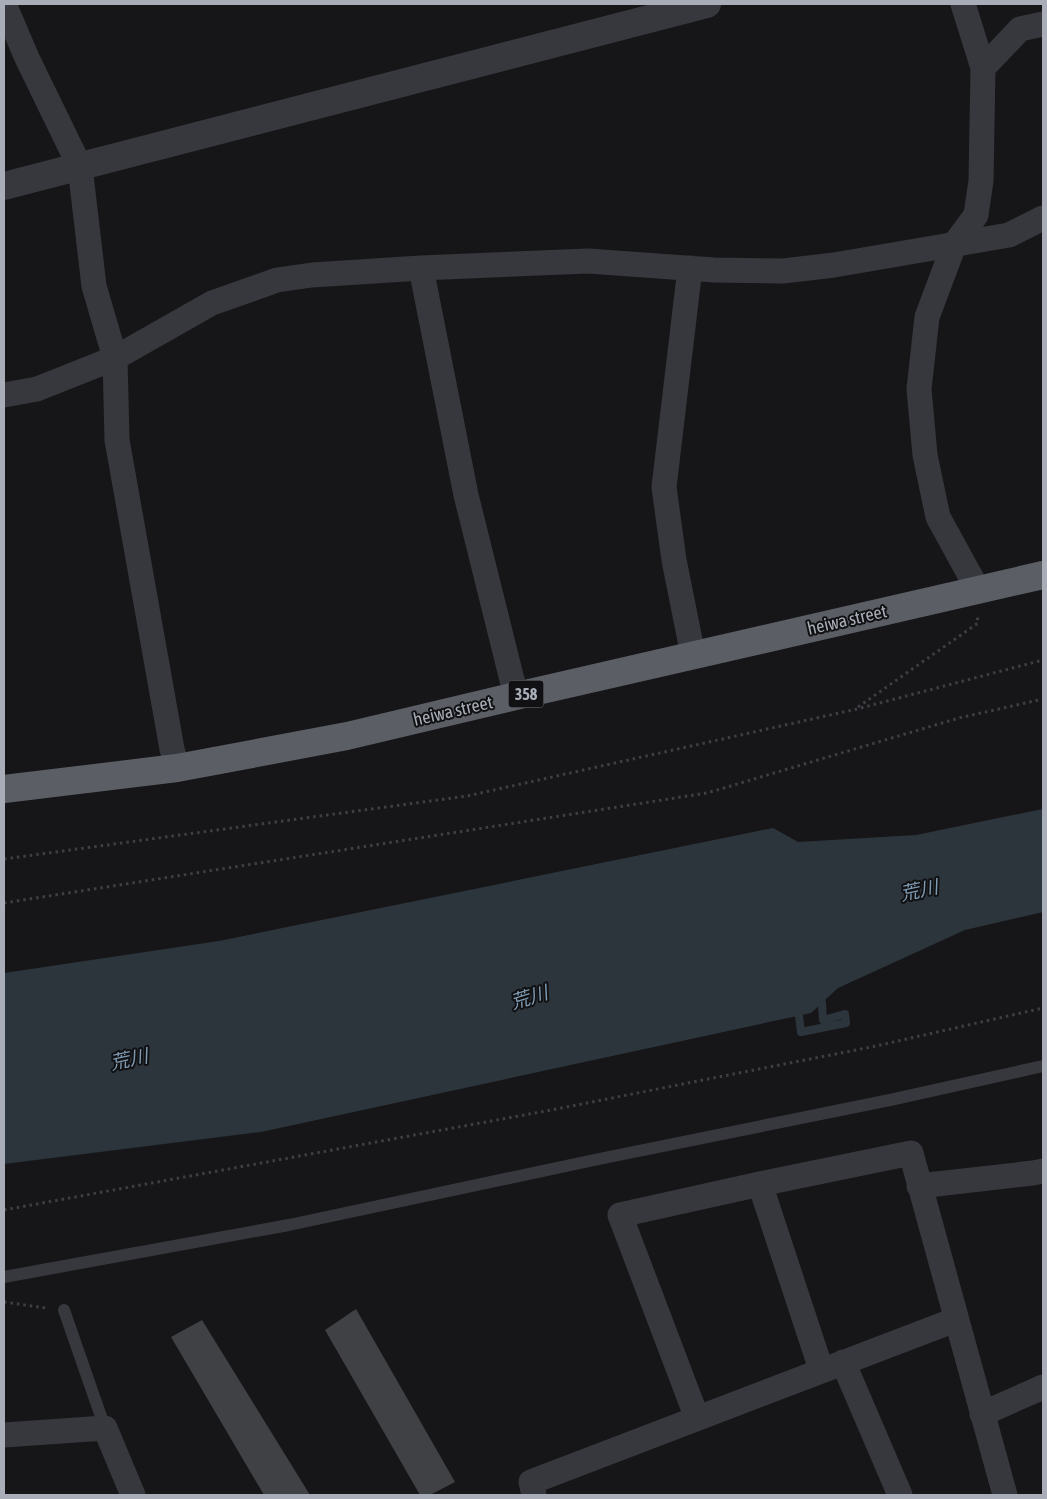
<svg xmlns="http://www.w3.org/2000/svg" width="1047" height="1499" viewBox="0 0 1047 1499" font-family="'Asap Condensed','Noto Sans JP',sans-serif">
<rect width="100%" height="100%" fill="#161618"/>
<!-- water -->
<path fill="#2c353c" d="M1043 809V912L965 930 838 988 811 1013 261 1132 4 1164V973L219 941 773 828 798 842 916 835Z"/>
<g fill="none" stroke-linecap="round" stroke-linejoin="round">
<!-- stream -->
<path stroke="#2c353c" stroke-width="8" d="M799 1016 801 1032 846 1023 845 1014 823 1020 822 1003"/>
</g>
<!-- building -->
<path fill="#404145" d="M356 1309 455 1482 430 1495H420L325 1330Z
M202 1320 310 1495H264L171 1337Z"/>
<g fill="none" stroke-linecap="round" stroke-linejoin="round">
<!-- path -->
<path stroke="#3d3f44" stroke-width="3" stroke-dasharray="2.5 4" stroke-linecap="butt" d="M858 707 978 623 977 615
M4 859 467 796 857 709 1043 660
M4 903 707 793 959 718 1043 699
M4 1210 546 1111 876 1046 1043 1008
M4 1302 46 1308"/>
<!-- service -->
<path stroke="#37383d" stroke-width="12" d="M4 1277 289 1225 599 1159 890 1100 1043 1066
M64 1310 105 1428"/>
<!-- minor -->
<path stroke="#37383d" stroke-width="25" d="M4 4 27 58 80 167 94 286 115 358 117 440 172 749 177 768
M963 4 983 68 981 181 976 215 954 245 927 317 919 389 925 455 938 517 972 579 976 590
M983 68 1020 29 1043 24
M421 268 466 495 516 696
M690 268 664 487 674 560 693 655
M4 395 37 389 115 358 212 303 277 280 312 275 421 268 588 261 714 270 783 271 834 265 1009 235 1043 218
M760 1184 821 1369
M919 1186 1033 1173 1043 1171
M843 1362 900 1495
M982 1414 1043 1387
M697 1418 620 1215 760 1184 911 1153 1005 1495
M4 1435 105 1428 133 1495
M534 1495 531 1482 955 1320"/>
<!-- tertiary -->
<path stroke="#37383d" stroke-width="28" d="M4 186 707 4"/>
<!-- trunk -->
<path stroke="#5b5e65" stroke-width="28" d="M4 789 177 768 347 736 516 696 1043 575"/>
</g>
<g text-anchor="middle" stroke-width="4" stroke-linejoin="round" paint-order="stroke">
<!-- shield labels -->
<rect fill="#111113" stroke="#7b7e86" stroke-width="1" x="508.5" y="680.5" width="35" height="27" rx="4"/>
<g font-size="16" font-weight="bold" fill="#a8adb8">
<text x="526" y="700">358</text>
</g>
<!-- street labels -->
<g font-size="18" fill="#a8adb8" stroke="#111113">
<text transform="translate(847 620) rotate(-13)" y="6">heiwa street</text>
<text transform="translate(453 711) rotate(-13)" y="6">heiwa street</text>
</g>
<!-- water labels -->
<g font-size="19" font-style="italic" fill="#7f9bb3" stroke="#111113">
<text transform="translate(919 890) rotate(-12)" y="7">荒川</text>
<text transform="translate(529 997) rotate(-17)" y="7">荒川</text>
<text transform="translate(129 1059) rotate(-12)" y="7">荒川</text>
</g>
</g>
<!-- border -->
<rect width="1047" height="1499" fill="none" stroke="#a8adb8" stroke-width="10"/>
</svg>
